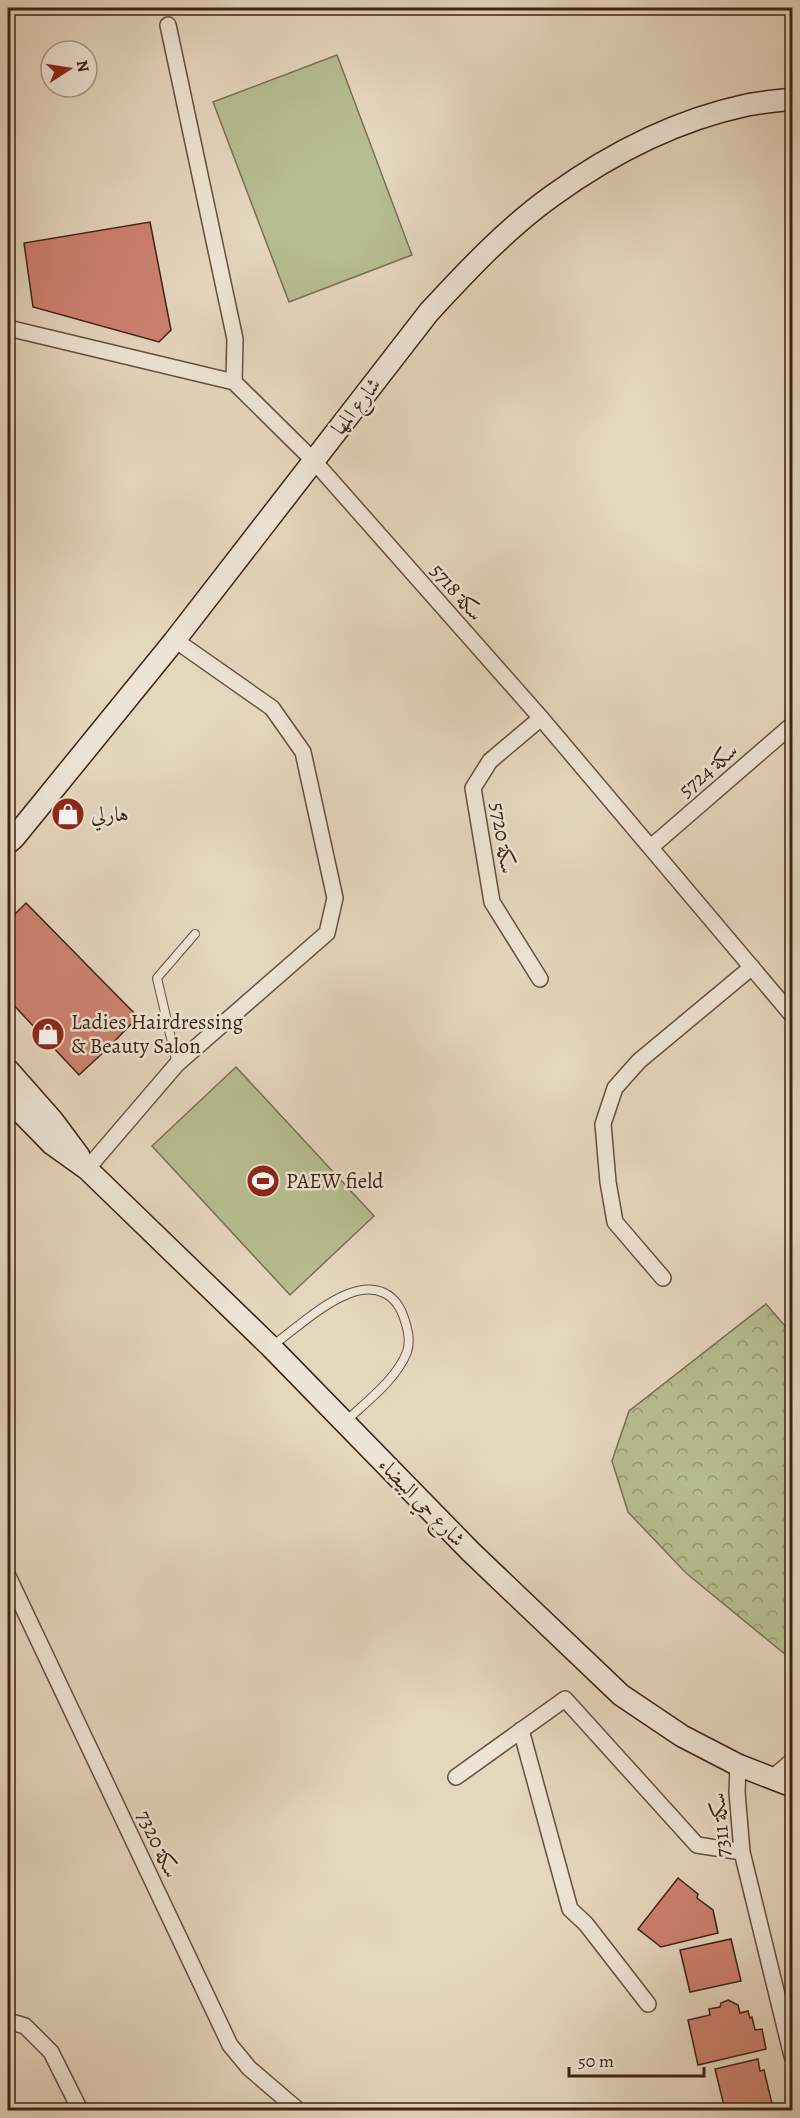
<svg xmlns="http://www.w3.org/2000/svg" width="800" height="2118" viewBox="0 0 800 2118" font-family="Alegreya,Amiri,serif">
<defs>
<pattern id="forest-crowns" width="20" height="18" patternUnits="userSpaceOnUse" patternTransform="scale(1.5)"><rect width="20" height="18" fill="#b6bd90"/><path d="M2 6a3 3 0 1 1 6 0M12 15a3 3 0 1 1 6 0" fill="none" stroke="#959974"/></pattern>
</defs>
<rect width="100%" height="100%" fill="#e5d6be"/>
<filter id="stains"><feTurbulence type="fractalNoise" baseFrequency=".00333" numOctaves="4"/><feColorMatrix values="0 0 0 0 .2 0 0 0 0 .09 0 0 0 0 .02 0 0 0 .5 -.17"/></filter>
<radialGradient id="worn" r=".72"><stop offset=".6" stop-color="#630" stop-opacity="0"/><stop offset="1" stop-color="#630" stop-opacity=".3"/></radialGradient>
<!-- green -->
<path fill="#b6bd90" stroke="#7a7052" stroke-width="1.5" d="M337 55 412 255 289 302 213 102Z
M236 1067 374 1216 290 1295 152 1146Z"/>
<!-- forest -->
<path fill="url(#forest-crowns)" stroke="#7a7052" stroke-width="1.5" d="M766 1304 792 1334V1660L686 1573 628 1512 612 1461 629 1411Z"/>
<!-- building -->
<path fill="#ce8270" stroke="#3e2213" stroke-width="1.5" d="M150 222 171 330 159 342 33 307 24 243Z
M26 903 138 1017 108 1048 110 1050 108 1048 79 1075 8 999V921Z
M678 1878 698 1894 697 1898 713 1910 718 1933 661 1947 638 1929Z
M731 1939 741 1981 690 1992 680 1950Z
M728 2000 738 2005 740 2013 748 2011 750 2018 752 2017 755 2030 762 2029 766 2049 698 2065 688 2020 710 2015 709 2009 720 2007 721 2003Z
M758 2059 760 2071 764 2070 772 2104 768 2105 769 2110H725L715 2069Z"/>
<g fill="none" stroke-linecap="round" stroke-linejoin="round">
<defs>
<path id="lane" d="M177 1064 157 978 195 934
M272 1346C295 1329 322 1304 348 1294 376 1283 397 1293 405 1321 408 1330 410 1343 407 1352 396 1380 367 1401 346 1421"/>
<path id="street" d="M168 25 235 339 234 382
M8 328 234 382 313 460 541 718 792 1015
M651 847 792 725
M540 979 492 902 473 788 490 761 541 718
M87 1169 177 1064 327 933 335 898 303 752 272 708 175 640
M663 1278 615 1222 608 1182 603 1124 615 1088 639 1061 752 967
M8 1576 230 2045 249 2068 298 2110
M521 1730 570 1909 586 1924 648 2004
M738 1765 737 1792 742 1852 792 2056
M456 1777 565 1699 697 1845 742 1852
M771 1779 792 1761
M8 2021 25 2026 51 2052 80 2110"/>
<path id="secondary" d="M8 843 14 838 175 640 429 312C467 271 506 229 552 196 610 154 677 120 747 105 762 102 777 101 792 99
M8 1070 53 1121 79 1156
M8 1099 52 1144 87 1169 271 1347 471 1552 621 1695 682 1736 738 1765 792 1786"/>
</defs>
<!-- lane casing -->
<use href="#lane" stroke="#684f3e" stroke-width="10"/>
<!-- street casing -->
<use href="#street" stroke="#684f3e" stroke-width="18"/>
<!-- secondary casing -->
<use href="#secondary" stroke="#3e2213" stroke-width="24"/>
<!-- lane -->
<use href="#lane" stroke="#eee4d5" stroke-width="8"/>
<!-- street -->
<use href="#street" stroke="#eee4d5" stroke-width="15"/>
<!-- secondary -->
<use href="#secondary" stroke="#eee4d5" stroke-width="21"/>
</g>
<!-- icons -->
<defs>
<symbol id="shop-disc" viewBox="-11 -11 22 22"><circle r="9.5" fill="#8f2418" stroke="#eee4d5"/><path d="M-5-2.5h2.3a2.7 3.5 0 0 1 5.4 0H5L5.5 6h-11ZM-1.5-2.5h3a1.5 2.3 0 0 0-3 0Z" fill="#fff"/></symbol>
<symbol id="stadium-disc" viewBox="-11 -11 22 22"><circle r="9.5" fill="#8f2418" stroke="#eee4d5"/><path d="M0-5a6.5 5 0 1 0 0 10a6.5 5 0 1 0 0-10ZM-3.5-1.8h7v3.6h-7Z" fill="#fff"/></symbol>
</defs>
<g fill-rule="evenodd">
<use href="#shop-disc" x="49" y="795" width="38" height="38"/>
<use href="#shop-disc" x="29" y="1015" width="38" height="38"/>
<use href="#stadium-disc" x="244" y="1162" width="38" height="38"/>
</g>
<g text-anchor="middle" stroke-width="5" stroke-linejoin="round" paint-order="stroke">
<!-- street labels -->
<g font-size="21" fill="#3e2213" stroke="#eee4d5">
<text transform="translate(356 406) rotate(-52)" y="7">شارع المها</text>
<text transform="translate(457 592) rotate(49)" y="7">سكة 5718</text>
<text transform="translate(708 770) rotate(-41)" y="7">سكة 5724</text>
<text transform="translate(503 838) rotate(81)" y="7">سكة 5720</text>
<text transform="translate(422 1502) rotate(46)" y="7">شارع حي البيضاء</text>
<text transform="translate(720 1825) rotate(-95)" y="7">سكة 7311</text>
<text transform="translate(158 1844) rotate(65)" y="7">سكة 7320</text>
</g>
<!-- poi labels -->
<g font-size="21" fill="#3e2213" stroke="#eee4d5" text-anchor="start">
<text x="91" y="821">هارلي</text>
<text x="71" y="1029">Ladies Hairdressing<tspan x="71" dy="24">&amp; Beauty Salon</tspan></text>
<text x="286" y="1188">PAEW field</text>
</g>
</g>
<!-- margin -->
<rect width="800" height="2118" fill="none" stroke="#e5d6be" stroke-width="30"/>
<rect x="9" y="9" width="782" height="2100" fill="none" stroke="#3e2213" stroke-width="3"/>
<rect x="15" y="15" width="770" height="2088" fill="none" stroke="#3e2213" stroke-width="1.5"/>
<!-- north arrow -->
<g transform="translate(69 69) rotate(78)"><circle r="28" fill="#eee4d5" stroke="#a89687" stroke-width="1.5"/>
<path d="M0-4.5L10 22L0 15L-10 22Z" fill="#8f2418"/>
<text y="-9" font-size="16" font-weight="bold" text-anchor="middle" fill="#3e2213">N</text>
</g>
<!-- scale -->
<path d="M569 2067v9h135v-9" fill="none" stroke="#3e2213" stroke-width="3"/>
<text x="578" y="2067" font-size="18" fill="#3e2213" stroke="#eee4d5" stroke-width="4.5" paint-order="stroke">50 m</text>
<rect width="100%" height="100%" filter="url(#stains)"/>
<rect width="100%" height="100%" fill="url(#worn)"/>
</svg>
